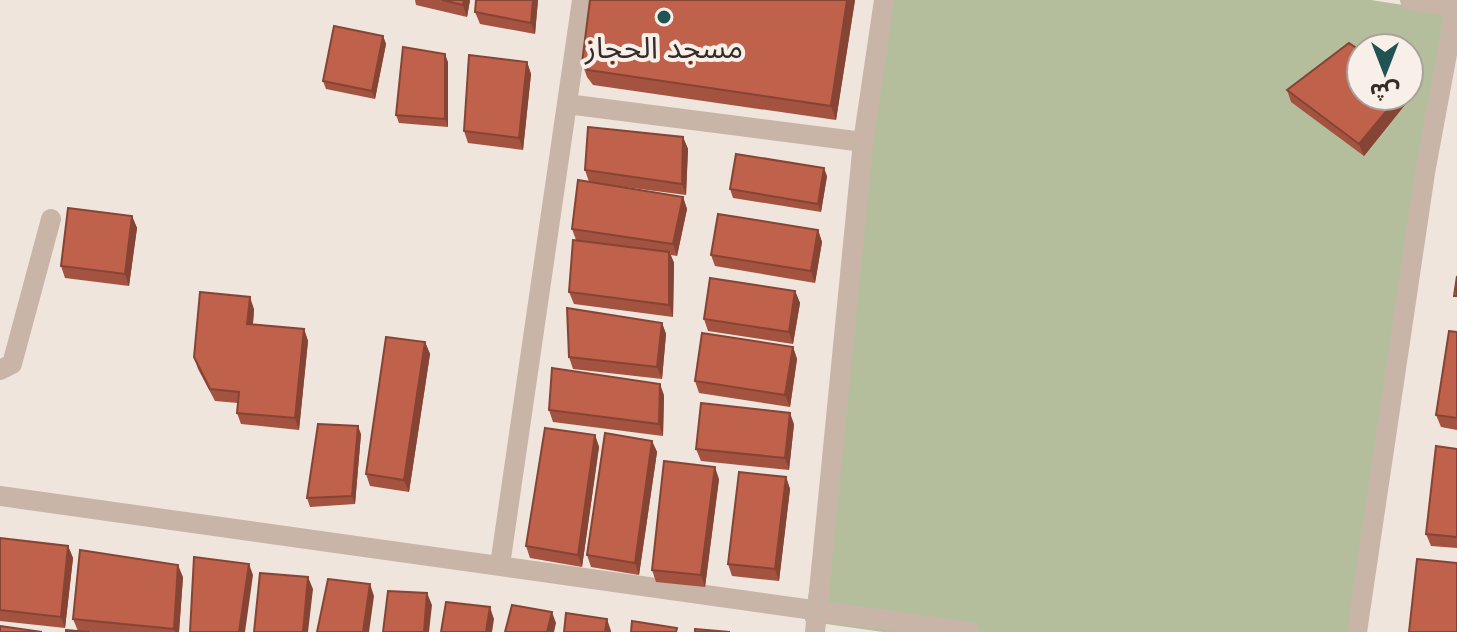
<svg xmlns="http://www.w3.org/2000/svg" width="1457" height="632" viewBox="0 0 1457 632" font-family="Jost,'Noto Sans Arabic',sans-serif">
<rect width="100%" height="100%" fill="#f0e5dc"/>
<!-- green -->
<path fill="#b5be9c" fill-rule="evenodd" d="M889 0H1371L1448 12 1356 632H883L805 621ZM1361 48H1409V96H1361Z"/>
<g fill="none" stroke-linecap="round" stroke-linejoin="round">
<!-- minor -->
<path stroke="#c8b5a8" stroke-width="20" d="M1410 0 1457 7
M567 104 863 142
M0 370 12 364 51 219
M0 496 970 632
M500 565 582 0
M815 632 863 142 884 0
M1357 632 1425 173 1457 0"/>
</g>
<!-- wall -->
<path fill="#a45340" d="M415 0H470L467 17 416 5Z
M476 0H538L535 34 480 24 475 12Z
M590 0H855L836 120 593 85 587 77 582 63Z
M383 36 386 44 375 99 326 89 323 81Z
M448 62V127L399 123 396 115Z
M527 62 531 74 523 150 468 143 464 131Z
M1412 80 1416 91 1364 156 1291 102 1287 90Z
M683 137 688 149 686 195 594 183 683 197 687 209 677 256 671 255 674 263 673 317 574 304 569 292 576 240 572 229 589 182 585 170Z
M827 176 821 212 733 198 730 189Z
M132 216 137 228 129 286 65 278 61 266Z
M818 230 822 242 815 283 715 266 711 255Z
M795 291 800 303 793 344 708 331 704 319Z
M254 309 253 324 304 329 308 341 299 430 241 424 237 413 238 403 215 401 198 369 194 357Z
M662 323 666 334 662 379 573 369 569 357Z
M1457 332V430L1441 427 1436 415Z
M425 342 430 354 409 492 370 486 366 474Z
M793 347 797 359 790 407 699 393 695 381Z
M664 395 663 436 553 422 549 410Z
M794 424 789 470 701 461 696 449Z
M361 434 355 504 310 507 307 498Z
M595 435 599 447 582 567 530 558 526 546Z
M652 441 657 452 639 575 591 567 587 555Z
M1457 449V548L1431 546 1426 534Z
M786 477 790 489 779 581 732 576 728 564Z
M719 479 705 587 656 582 652 570Z
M0 538 68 546 73 558 65 628 0 621Z
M183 577 179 632H66L78 631 73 619Z"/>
<!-- shaded-wall -->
<path fill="#864434" d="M464 0H470L467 17 463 5Z
M533 0H538L535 34 531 23Z
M847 0H855L836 120 831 106Z
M383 36 386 44 375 99 372 91Z
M445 54 448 62V127L445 119Z
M527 62 531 74 523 150 519 138Z
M1412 80 1416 91 1364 156 1359 144 1399 96H1409V83Z
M683 137 688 149 686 195 682 184Z
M824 168 827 176 821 212 818 204Z
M683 197 687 209 677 256 673 244Z
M132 216 137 228 129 286 125 274Z
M818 230 822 242 815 283 811 271Z
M669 252 674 263 673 317 669 305Z
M795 291 800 303 793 344 789 332Z
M250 297 254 309 252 336 247 324Z
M662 323 666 334 662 379 657 367Z
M304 329 308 341 299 430 295 418Z
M425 342 430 354 409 492 404 480Z
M793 347 797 359 790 407 785 395Z
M660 384 664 395 663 436 659 424Z
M790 413 794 424 789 470 785 458Z
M358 426 361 434 355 504 352 496Z
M595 435 599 447 582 567 578 555Z
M652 441 657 452 639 575 635 563Z
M715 467 719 479 705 587 701 575Z
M786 477 790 489 779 581 775 569Z
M68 546 73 558 65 628 61 617Z
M249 564 253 575 245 632H239Z
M178 565 183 577 179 632H175L174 629Z
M308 577 313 589 308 632H303Z
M370 584 374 596 369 632H363Z
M427 593 432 605 429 632H424Z
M490 607 494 619 492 632H486Z
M552 612 556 623 554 632H547Z
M607 619 611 631V632H605Z"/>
<!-- building -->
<path fill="#bf614b" stroke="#864434" stroke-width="2" d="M442 0H464L463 5Z
M476 0H533L531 23 475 12Z
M590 0H847L831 106 588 70 582 63Z
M334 26 383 36 372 91 323 81Z
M1349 43 1361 51V96H1399L1359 144 1287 90Z
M403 47 445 54V119L396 115Z
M469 55 527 62 519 138 464 131Z
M588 127 683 137 682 184 585 170Z
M736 154 824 168 818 204 730 189Z
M578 180 683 197 673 244 572 229Z
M68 208 132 216 125 274 61 266Z
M718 214 818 230 811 271 711 255Z
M573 240 669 252V305L569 292Z
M1457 276V296H1454Z
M710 278 795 291 789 332 704 319Z
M200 292 250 297 247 324 304 329 295 418 237 413 239 392 210 389 194 357Z
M567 308 662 323 657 367 569 357Z
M1449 331 1457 332V418L1436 415Z
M702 333 793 347 785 395 695 381Z
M386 337 425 342 404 480 366 474Z
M552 368 660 384 659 424 549 410Z
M701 403 790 413 785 458 696 449Z
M318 424 358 426 352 496 307 498Z
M545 428 595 435 578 555 526 546Z
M605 433 652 441 635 563 587 555Z
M1436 446 1457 449V537L1426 534Z
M664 461 715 467 701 575 652 570Z
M739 472 786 477 775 569 728 564Z
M0 538 68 546 61 617 0 610Z
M80 550 178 565 174 629 73 619Z
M194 557 249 564 239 632H190Z
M1417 559 1457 563V632H1409Z
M260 573 308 577 303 632H254Z
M328 579 370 584 363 632H317Z
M388 591 427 593 424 632H383Z
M446 602 490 607 486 632H441Z
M512 605 552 612 547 632H505Z
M566 613 607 619 605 632H564Z
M632 621 677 628 676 632H631Z
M0 626 42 632H0Z
M695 629 730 632H695Z
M66 630 89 632H66Z"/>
<!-- markers -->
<circle fill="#205354" stroke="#f8f0e8" stroke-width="3" cx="664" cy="17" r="8"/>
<g text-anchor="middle" stroke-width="8" stroke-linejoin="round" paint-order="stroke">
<!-- poi labels -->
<g font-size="30" fill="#352b28" stroke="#f8f0e8">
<text x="664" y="58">مسجد الحجاز</text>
</g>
</g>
<!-- north arrow -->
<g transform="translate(1385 72) rotate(180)"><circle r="38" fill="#f8f0e8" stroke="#aaa19b" stroke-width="2"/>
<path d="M0-6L14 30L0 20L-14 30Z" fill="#205354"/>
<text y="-12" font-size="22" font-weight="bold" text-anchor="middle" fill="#352b28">ش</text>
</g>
</svg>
